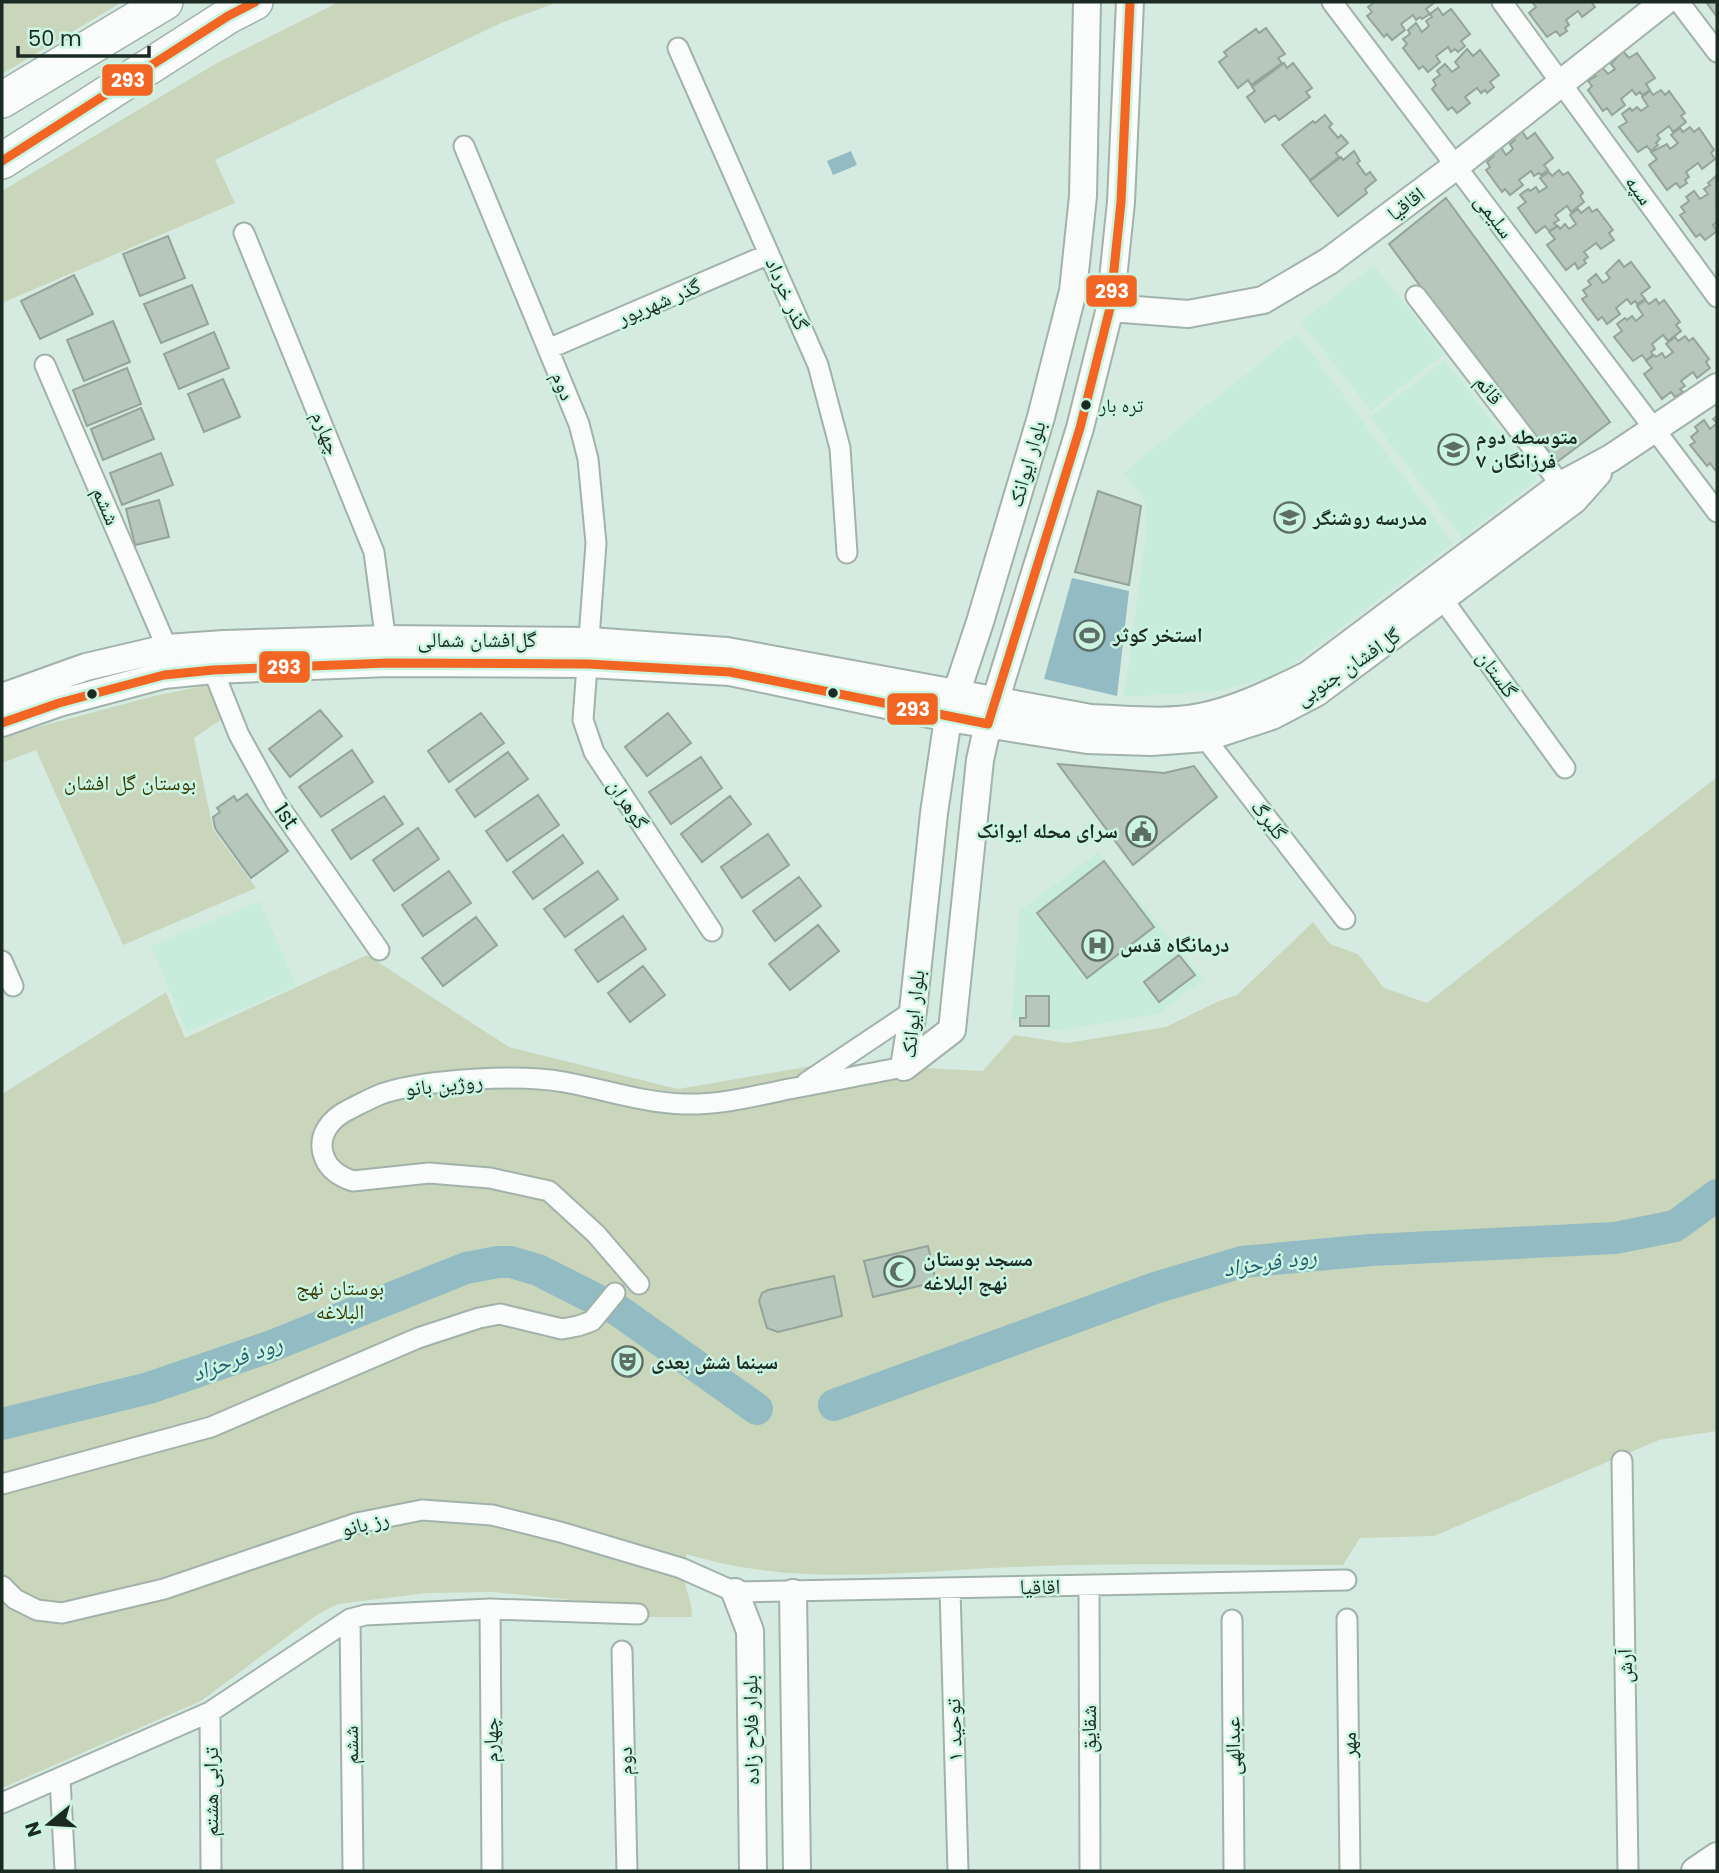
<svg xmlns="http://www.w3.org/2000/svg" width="1719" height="1873" viewBox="0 0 1719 1873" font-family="Poppins,'Noto Naskh Arabic',sans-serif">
<rect width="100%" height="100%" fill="#d5ebe1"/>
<!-- built -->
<path fill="#c8ecdc" d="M1374 265 1444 354 1371 411 1301 322Z
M1297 333 1453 543 1278 675 1220 691 1124 697 1146 534 1145 502 1124 472Z
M1445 360 1537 480 1462 538 1370 417Z
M1098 852 1204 979 1158 1014 1056 1031 1012 1019 1019 911Z
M260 901 296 986 187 1032 151 946Z"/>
<!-- green -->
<path fill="#cad6bb" d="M2 2H122L2 74Z
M339 2H558L501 23 215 160 235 203 2 303V191L217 63Z
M213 684 222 719 194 738 213 829 256 888 123 945 36 750 2 763V739L27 730 154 696Z
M1717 777V1431L1659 1440 1434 1536 1360 1538 1343 1565C1242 1565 1141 1563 1041 1566 924 1569 800 1590 687 1554L681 1569 691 1605 692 1617H646L642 1607 492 1592 427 1593 338 1604 318 1614 201 1701 2 1788V1094L166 992 185 1038 367 955 509 1047 678 1089 829 1063 983 1071 1014 1035 1067 1043 1166 1027 1219 1001 1237 995 1313 922 1330 944 1358 954 1384 988 1427 1003Z"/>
<!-- water -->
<path fill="#92bbc3" d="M851 151 857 165 833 175 827 161Z
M1072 578 1129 591 1117 696 1044 679Z"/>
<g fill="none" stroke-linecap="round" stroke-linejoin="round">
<!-- river -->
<path stroke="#92bbc3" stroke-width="32" d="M834 1405 1155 1288 1242 1262 1371 1250 1615 1238 1675 1226 1717 1195
M2 1424 149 1388 269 1347 466 1268 498 1262H511L538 1270 619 1311 757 1409"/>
</g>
<!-- building -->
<path fill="#b7c7bc" stroke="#95a49a" stroke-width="2" d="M1375 2H1435L1426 9 1430 14 1422 19 1420 17 1416 20 1413 15 1401 24 1405 30 1392 40 1387 34 1384 37 1367 16 1372 12 1368 7Z
M1532 2H1591L1595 7 1582 17 1578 11 1566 20 1569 25 1565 28 1567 31 1560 36 1556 31 1547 37 1529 13 1536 7Z
M1706 2H1717V17Z
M1438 8 1443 15 1451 9 1470 34 1461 41 1465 46 1458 52 1455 49 1451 52 1448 47 1436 56 1440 62 1428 72 1423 66 1419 69 1403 48 1407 44 1403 39 1410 34 1408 30 1416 23 1422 32 1429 26 1426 21 1432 17 1430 14Z
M1266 28 1285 54 1278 58 1282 63 1251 85 1248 80 1238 88 1219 62 1227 56 1224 52 1256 29 1259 33Z
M1467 49 1473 56 1480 50 1499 75 1490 82 1494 87 1487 93 1485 90 1481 93 1477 88 1465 97 1470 103 1457 113 1452 107 1448 110 1432 89 1436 85 1433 80 1440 75 1437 71 1445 64 1452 72 1459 67 1455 62Z
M1623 51 1629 58 1637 53 1655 78 1646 84 1650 90 1642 95 1640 92 1636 95 1632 90 1621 99 1625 105 1612 115 1607 108 1603 111 1588 90 1592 86 1588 81 1596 76 1593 72 1601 66 1608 74 1615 69 1611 64Z
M1284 63 1287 68 1293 63 1312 88 1306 92 1310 97 1279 120 1275 115 1265 122 1247 97 1255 91 1252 87Z
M1661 90 1665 95 1669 91 1685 113 1681 116 1686 122 1673 132 1669 126 1657 135 1660 139 1656 143 1658 145 1651 151 1647 146 1638 152 1619 127 1627 122 1622 114 1630 108 1632 111 1637 107 1641 111 1648 106 1642 97 1650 91 1653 95Z
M1325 115 1332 124 1329 127 1338 138 1341 135 1348 143 1336 153 1339 157 1310 180 1282 145 1313 121 1315 123Z
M1690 127 1694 132 1699 128 1714 150 1711 153 1715 159 1702 169 1698 163 1686 172 1689 177 1685 180 1687 183 1680 188 1676 183 1667 190 1649 165 1657 159 1651 152 1667 144 1670 149 1678 143 1671 135 1680 128 1683 132Z
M1522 131 1527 139 1535 133 1553 158 1544 165 1548 170 1541 175 1539 173 1534 176 1531 171 1519 180 1523 185 1510 195 1505 189 1502 192 1486 170 1490 167 1487 162 1494 156 1491 152 1500 146 1506 155 1513 149 1510 144 1515 140 1514 138Z
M1354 151 1360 161 1357 163 1366 175 1370 172 1376 180 1365 189 1367 193 1338 216 1310 181 1341 157 1343 160Z
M1559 170 1563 175 1568 172 1583 193 1580 196 1584 202 1571 212 1567 206 1555 215 1559 220 1554 223 1557 226 1549 231 1545 226 1536 233 1518 208 1526 202 1520 195 1528 189 1530 191 1536 187 1539 192 1547 187 1540 178 1549 172 1552 176Z
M1716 176 1717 222 1713 225 1717 231 1705 240 1700 234 1696 237 1680 215 1685 212 1681 207 1689 201 1686 197 1694 191 1700 199 1708 194 1704 189 1710 185 1708 183Z
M1446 198 1610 422 1553 465 1389 244Z
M1589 207 1592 212 1597 209 1613 230 1609 233 1614 240 1601 249 1596 243 1584 252 1588 257 1584 260 1586 263 1578 269 1575 263 1566 270 1547 245 1555 239 1549 232 1558 226 1560 229 1565 224 1569 229 1576 224 1570 215 1578 209 1581 213Z
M168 236 185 278 140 296 123 254Z
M1619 260 1624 267 1631 262 1650 287 1641 294 1645 299 1637 304 1635 301 1631 304 1627 299 1616 308 1620 314 1607 324 1602 317 1598 320 1582 299 1587 296 1583 290 1591 285 1588 281 1596 274 1603 283 1610 278 1606 273Z
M74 275 93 314 40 339 21 301Z
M192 285 208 324 161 343 144 304Z
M1656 299 1659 304 1664 300 1680 322 1676 325 1681 331 1668 341 1663 335 1652 344 1655 349 1651 352 1653 355 1646 360 1642 355 1633 361 1614 337 1622 331 1617 324 1625 318 1627 320 1632 316 1636 321 1643 315 1637 306 1645 300 1649 304Z
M113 321 130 362 84 381 67 340Z
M214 332 229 368 179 389 164 354Z
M1685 336 1689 341 1693 338 1709 359 1706 362 1710 368 1697 378 1693 372 1681 381 1685 386 1680 389 1683 392 1675 397 1671 392 1662 399 1644 374 1652 368 1646 361 1654 355 1656 357 1662 353 1665 358 1673 352 1666 344 1675 337 1678 341Z
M127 368 141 404 87 426 73 390Z
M223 379 240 417 204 432 188 394Z
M141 408 154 439 103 460 91 429Z
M1717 416V468L1715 470 1710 463 1707 466 1690 445 1695 442 1691 437 1698 431 1695 427 1704 420 1710 429 1717 423 1713 419Z
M161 453 173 485 122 505 110 473Z
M1098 491 1141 506 1129 585 1075 572Z
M159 500 169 537 135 545 126 509Z
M320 710 342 736 290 777 269 749Z
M481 713 504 743 449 782 428 751Z
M668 713 691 743 647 776 625 747Z
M352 750 373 782 321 817 299 787Z
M508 752 528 779 475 817 456 790Z
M701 757 722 788 671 824 649 792Z
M1058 764 1164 773 1194 766 1217 797 1133 865Z
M247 794 288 851 251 878 215 828 213 817 220 812 217 808 234 796 237 801Z
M538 795 559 825 507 861 486 831Z
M384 796 403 824 351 859 332 830Z
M730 796 751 824 702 862 681 834Z
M418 828 439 859 394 891 373 860Z
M768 834 789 865 742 898 721 867Z
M563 835 583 863 533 899 513 872Z
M1104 861 1154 927 1087 978 1037 913Z
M449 871 471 903 423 936 402 905Z
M598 871 618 899 565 937 544 909Z
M799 877 821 906 775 941 753 911Z
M623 916 646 949 598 982 575 950Z
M476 917 497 945 443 986 422 958Z
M818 925 839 951 790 990 769 964Z
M1179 955 1195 975 1159 1002 1144 982Z
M643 966 665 995 630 1022 608 993Z
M1026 996H1049V1026H1020V1018H1026Z
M928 1246 936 1282 873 1297 864 1261Z
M834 1276 842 1316 778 1332 767 1328 759 1301 762 1293 768 1290Z
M625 1348 642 1358 631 1377 614 1366Z"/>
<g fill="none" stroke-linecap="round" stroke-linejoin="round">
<defs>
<path id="street" d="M1332 2 1717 512
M1502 2 1717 297
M1679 2 1717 52
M678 48 818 365 840 448 847 553
M464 146 579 424 588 459 596 543 583 720 594 752 712 931
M244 233 374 552 387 650
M1416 296 1561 485
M548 349 769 254
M45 365 167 648 168 661
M1436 590 1565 768
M213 670 239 735 276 802 379 950
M1203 728 1205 738 1345 919
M2 961 13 986
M807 1082 913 1011
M639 1284 596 1234 549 1191 490 1178 429 1173 353 1181C341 1177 330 1171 325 1159 315 1136 331 1118 350 1109 362 1103 373 1097 384 1093 429 1079 518 1074 564 1082 603 1089 644 1103 684 1104 720 1105 755 1096 789 1089 828 1082 866 1074 904 1067
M1622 1461 1628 1871
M2 1484 211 1427 418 1338 479 1318 500 1314 562 1329 578 1326 592 1321 615 1293
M2 1586 15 1599 37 1610 62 1613 164 1589 357 1523 422 1510 492 1515 560 1532 681 1568 735 1592 1346 1580
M1089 1586 1090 1871
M950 1589 958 1871
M490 1609 492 1871
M350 1619 353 1871
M1347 1619 1350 1871
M1232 1620 1234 1871
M622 1651 627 1871
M210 1712 211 1871
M60 1779 65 1871
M2 1803 210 1712 350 1619 365 1615 490 1609 638 1614"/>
<path id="secondary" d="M1110 308 1188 314 1263 300 1329 261 1456 166 1664 2
M2 697 86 667 167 648 224 644 386 639 590 641 727 651 1091 718C1126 719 1165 724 1200 717 1237 710 1275 691 1308 675L1561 485 1611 458 1717 387
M2 723 59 703 164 675 213 670 388 663 588 664 730 672 948 718 1087 740 1151 742 1205 738 1272 716 1316 693 1574 500 1598 473
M904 1067 952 1030 980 760 988 724 1080 428 1110 308 1121 202 1130 2
M904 1067 913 1011 934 813 948 718 980 622 1041 417 1073 291 1083 196 1087 2
M735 1592 750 1631 753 1871
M793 1593 797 1871
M1695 1871 1717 1856"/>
<path id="highway" d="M2 100 165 2
M2 161 228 16 255 2"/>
</defs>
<!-- street casing -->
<use href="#street" stroke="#a1b2aa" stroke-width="23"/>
<!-- secondary casing -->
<use href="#secondary" stroke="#a1b2aa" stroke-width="30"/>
<!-- highway casing -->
<use href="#highway" stroke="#a1b2aa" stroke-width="38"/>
<!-- street -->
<use href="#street" stroke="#f9fcfa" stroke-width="19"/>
<!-- secondary -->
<use href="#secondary" stroke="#f9fcfa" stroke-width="26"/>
<!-- highway -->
<use href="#highway" stroke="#f9fcfa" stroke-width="35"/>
<defs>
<path id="bus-1" d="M2 161 228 16 255 2
M2 723 59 703 164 675 213 670 388 663 588 664 730 672 988 724 1080 428 1110 308 1121 202 1130 2"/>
</defs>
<!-- bus-1 casing -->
<use href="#bus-1" stroke="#ccf4e2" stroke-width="14"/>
<!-- bus-1 -->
<use href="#bus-1" stroke="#f26522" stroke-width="9"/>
</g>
<!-- icons -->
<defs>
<symbol id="school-ring" viewBox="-11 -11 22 22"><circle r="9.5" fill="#ccf4e2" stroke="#5c6e66" stroke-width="1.5"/><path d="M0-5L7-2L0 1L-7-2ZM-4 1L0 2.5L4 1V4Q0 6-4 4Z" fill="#5c6e66"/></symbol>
<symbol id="stadium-ring" viewBox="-11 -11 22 22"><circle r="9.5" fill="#ccf4e2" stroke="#5c6e66" stroke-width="1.5"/><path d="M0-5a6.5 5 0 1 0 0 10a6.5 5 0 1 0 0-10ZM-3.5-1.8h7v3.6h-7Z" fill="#5c6e66"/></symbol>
<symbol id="civic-ring" viewBox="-11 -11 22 22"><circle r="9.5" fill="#ccf4e2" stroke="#5c6e66" stroke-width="1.5"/><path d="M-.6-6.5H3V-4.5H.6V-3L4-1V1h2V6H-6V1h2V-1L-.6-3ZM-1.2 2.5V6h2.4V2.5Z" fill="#5c6e66"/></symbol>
<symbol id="hospital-ring" viewBox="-11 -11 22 22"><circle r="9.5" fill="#ccf4e2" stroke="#5c6e66" stroke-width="1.5"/><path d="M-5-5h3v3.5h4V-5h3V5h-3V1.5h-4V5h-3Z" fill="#5c6e66"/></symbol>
<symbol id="mosque-ring" viewBox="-11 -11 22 22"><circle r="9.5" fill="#ccf4e2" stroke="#5c6e66" stroke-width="1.5"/><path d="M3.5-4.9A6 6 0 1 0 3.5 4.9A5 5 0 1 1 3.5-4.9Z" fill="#5c6e66"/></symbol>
<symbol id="theatre-ring" viewBox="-11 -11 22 22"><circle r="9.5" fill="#ccf4e2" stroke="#5c6e66" stroke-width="1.5"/><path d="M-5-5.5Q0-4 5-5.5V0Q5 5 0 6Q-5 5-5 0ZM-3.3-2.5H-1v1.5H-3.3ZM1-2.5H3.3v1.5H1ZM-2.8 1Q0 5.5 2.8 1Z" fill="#5c6e66"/></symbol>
</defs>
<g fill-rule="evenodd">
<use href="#school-ring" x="1436" y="432" width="35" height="35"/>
<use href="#school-ring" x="1272" y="500" width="35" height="35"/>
<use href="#stadium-ring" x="1072" y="618" width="35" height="35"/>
<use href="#civic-ring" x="1124" y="814" width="35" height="35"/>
<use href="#hospital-ring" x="1080" y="928" width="35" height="35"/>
<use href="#mosque-ring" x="882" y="1254" width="35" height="35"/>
<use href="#theatre-ring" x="610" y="1344" width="35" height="35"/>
</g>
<!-- markers -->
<g fill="#1b2b24" stroke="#ccf4e2" stroke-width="2.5">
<circle cx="1086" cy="405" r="6"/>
<circle cx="833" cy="693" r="6"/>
<circle cx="92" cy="694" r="6"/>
</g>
<g text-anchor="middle" stroke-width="5" stroke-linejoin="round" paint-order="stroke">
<!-- bus labels -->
<g font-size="19" fill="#1b2b24" stroke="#ccf4e2" text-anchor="start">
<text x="1099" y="412">تره بار</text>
</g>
<!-- street labels -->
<g font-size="21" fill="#1b2b24" stroke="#ccf4e2">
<text transform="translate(1639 190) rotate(54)" y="7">سپه</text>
<text transform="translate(1406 204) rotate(-37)" y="7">اقاقیا</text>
<text transform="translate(1494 216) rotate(53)" y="7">سلیمی</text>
<text transform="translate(787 294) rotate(66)" y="7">گذر خرداد</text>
<text transform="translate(659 302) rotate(-23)" y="7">گذر شهریور</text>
<text transform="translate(563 386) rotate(68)" y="7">دوم</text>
<text transform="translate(1489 390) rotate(52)" y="7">قائم</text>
<text transform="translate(326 433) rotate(68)" y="7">چهارم</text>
<text transform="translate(1027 464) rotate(-74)" y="7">بلوار ایوانک</text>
<text transform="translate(106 506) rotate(67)" y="7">ششم</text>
<text x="477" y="647">گل‌افشان شمالی</text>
<text transform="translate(1348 667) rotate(-34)" y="7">گل‌افشان جنوبی</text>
<text transform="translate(1497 674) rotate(54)" y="7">گلستان</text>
<text transform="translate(628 804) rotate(57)" y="7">گوهران</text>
<text transform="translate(286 816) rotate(56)" y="7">1st</text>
<text transform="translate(1269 820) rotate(52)" y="7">گلبرگ</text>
<text transform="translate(913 1014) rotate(-84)" y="7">بلوار ایوانک</text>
<text transform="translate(444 1085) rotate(-6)" y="7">روژین بانو</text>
<text transform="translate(365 1524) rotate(-14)" y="7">رز بانو</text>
<text transform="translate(1040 1587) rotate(-1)" y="7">اقاقیا</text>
<text transform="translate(1625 1666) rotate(-91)" y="7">آرش</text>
<text transform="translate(1089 1729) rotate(-90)" y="7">شقایق</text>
<text transform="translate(751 1730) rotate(-91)" y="7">بلوار فلاح زاده</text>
<text transform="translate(954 1730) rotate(-92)" y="7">توحید ۱</text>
<text transform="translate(491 1740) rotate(-90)" y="7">چهارم</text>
<text transform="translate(351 1745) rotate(-91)" y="7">ششم</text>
<text transform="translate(1349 1745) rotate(-91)" y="7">مهر</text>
<text transform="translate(1233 1746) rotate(-91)" y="7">عبدالهی</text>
<text transform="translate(625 1761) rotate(-91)" y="7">دوم</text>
<text transform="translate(211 1792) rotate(-90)" y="7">ترابی هشتم</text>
</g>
<!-- poi labels -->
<g font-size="21" font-weight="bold" fill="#1b2b24" stroke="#ccf4e2" text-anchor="start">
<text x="1476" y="444">متوسطه دوم<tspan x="1476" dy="24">فرزانگان ۷</tspan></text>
<text x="1313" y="525">مدرسه روشنگر</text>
<text x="1113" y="642">استخر کوثر</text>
<text x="1118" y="838" text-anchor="end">سرای محله ایوانک</text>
<text x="1120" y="952">درمانگاه قدس</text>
<text x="923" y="1266">مسجد بوستان<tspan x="923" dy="24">نهج البلاغه</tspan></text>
<text x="651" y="1369">سینما شش بعدی</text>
</g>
<!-- park labels -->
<g font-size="21" fill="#373a06" stroke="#ccf4e2">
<text x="130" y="790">بوستان گل افشان</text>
<text x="340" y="1295">بوستان نهج<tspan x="340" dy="24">البلاغه</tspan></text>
</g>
<!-- water labels -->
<g font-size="23" font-style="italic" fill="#1e5e70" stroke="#ccf4e2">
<text transform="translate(1270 1262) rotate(-8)" y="8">رود فرحزاد</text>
<text transform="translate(237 1358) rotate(-20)" y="8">رود فرحزاد</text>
</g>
</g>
<g stroke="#ccf4e2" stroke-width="2.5">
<rect x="101" y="63" width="53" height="34" rx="7" fill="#f26522"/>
<rect x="1085" y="274" width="53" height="34" rx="7" fill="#f26522"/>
<rect x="258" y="650" width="53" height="34" rx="7" fill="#f26522"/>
<rect x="886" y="692" width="53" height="34" rx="7" fill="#f26522"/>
</g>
<g font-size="19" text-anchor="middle" font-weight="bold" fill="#fff">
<text x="128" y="87">293</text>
<text x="1112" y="298">293</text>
<text x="284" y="674">293</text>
<text x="913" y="716">293</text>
</g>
<!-- border -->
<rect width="1719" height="1873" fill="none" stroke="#1b2b24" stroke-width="7"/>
<!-- north arrow -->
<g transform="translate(49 1824) rotate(252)" stroke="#ccf4e2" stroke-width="5" paint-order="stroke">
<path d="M0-5L12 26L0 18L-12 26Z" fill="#1b2b24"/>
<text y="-10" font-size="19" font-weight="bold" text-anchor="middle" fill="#1b2b24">N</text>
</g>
<!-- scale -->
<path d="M18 46v10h131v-10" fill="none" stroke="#1b2b24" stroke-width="3.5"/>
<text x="28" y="46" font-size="21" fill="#1b2b24" stroke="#ccf4e2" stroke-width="5" paint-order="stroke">50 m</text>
</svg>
